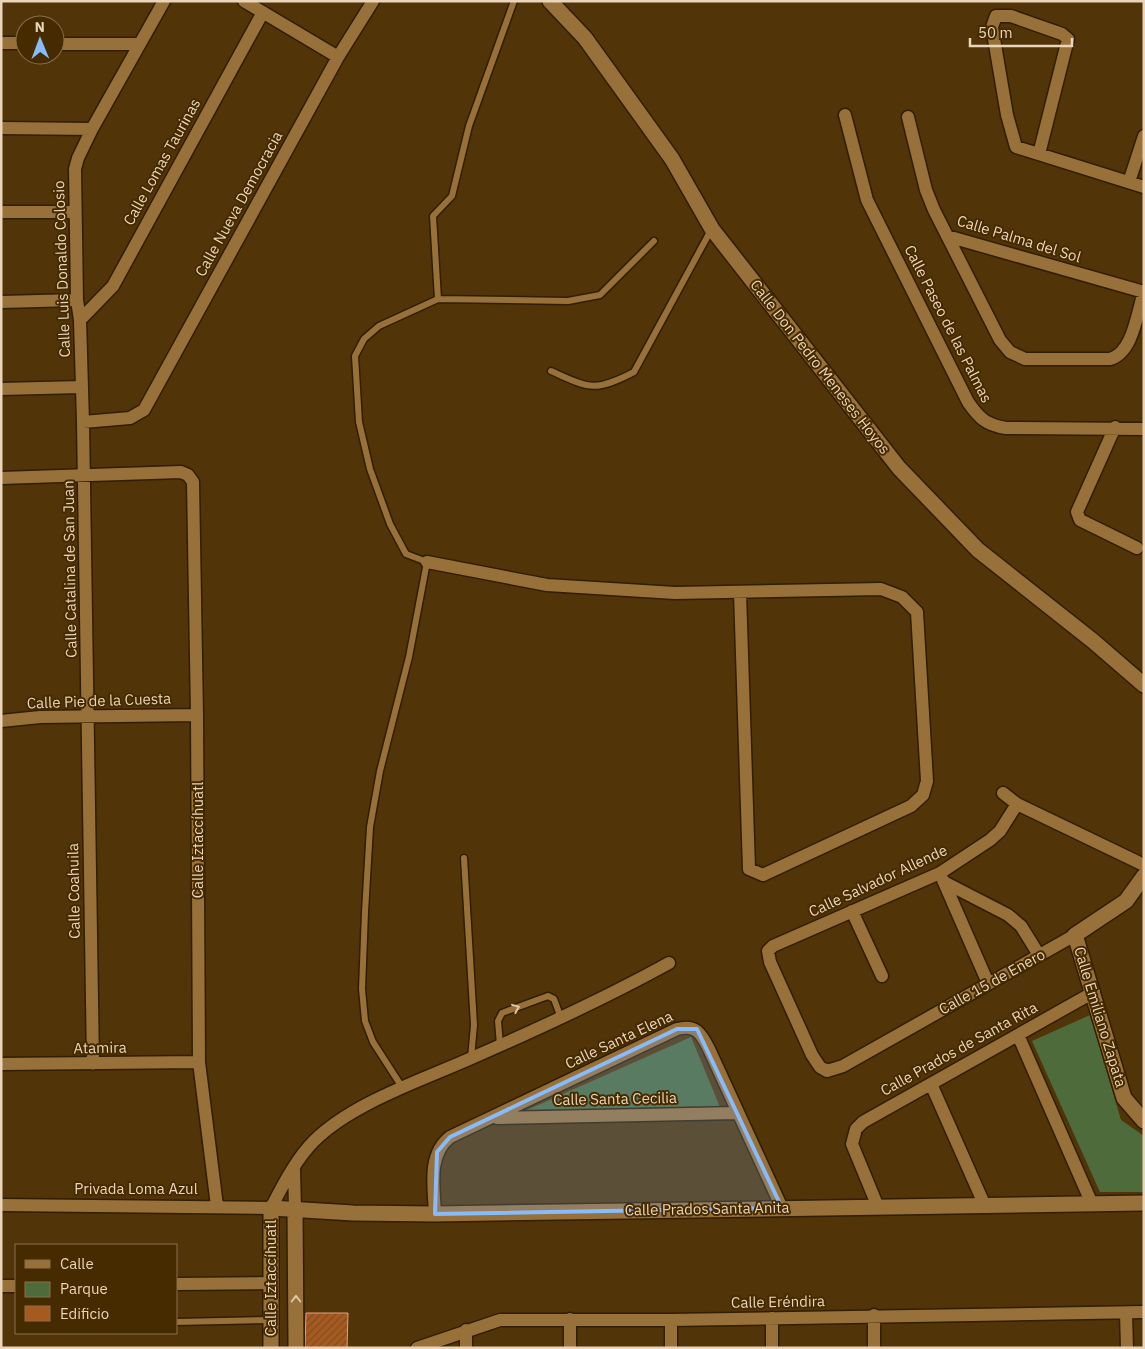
<svg xmlns="http://www.w3.org/2000/svg" width="1145" height="1349" viewBox="0 0 1145 1349" font-family="'IBM Plex Sans',sans-serif">
<defs>
<pattern id="building-hatch" width="6" height="6" patternUnits="userSpaceOnUse" patternTransform="scale(1.25)"><rect width="6" height="6" fill="#a75a1d"/><path d="M-1 1l2-2M0 6l6-6M5 7l2-2" fill="none" stroke="#7b4e29"/></pattern>
</defs>
<rect width="100%" height="100%" fill="#513508"/>
<!-- park -->
<path fill="#4e6c3b" d="M1090 1015 1121 1120 1144 1136V1192H1100L1032 1041Z
M691 1037 720 1107 527 1110Z"/>
<!-- building -->
<path fill="url(#building-hatch)" stroke="#dea47e" d="M306 1313H348L347 1348H305Z"/>
<g fill="none" stroke-linecap="round" stroke-linejoin="round">
<defs>
<path id="service" d="M438 299 568 301 600 295 654 241
M551 371C589 388 594 393 634 372L711 230
M464 858 474 1025 471 1058
M500 1045 498 1021 502 1013 548 996 554 999 561 1018
M402 1087 373 1042 365 1021 362 989 365 912 370 827 380 771 409 657 427 562 406 554 390 524 370 469 359 422 355 356 364 339 379 326 438 299 433 216 452 196 469 126 514 1
M176 1322 270 1320"/>
<path id="minor" d="M244 1 338 57
M1 43H25
M55 44H139
M845 115 867 200 968 402C979 418 986 425 1006 428L1144 429
M908 117 926 190 934 210 1000 340 1010 352 1025 359H1110C1133 353 1137 313 1144 292
M1 128 92 129
M1039 154 1068 39 1062 34 1011 16H996L992 27 1007 115 1016 147 1144 187
M1129 182 1144 136
M1 212H74
M947 236 1144 292
M1 302 77 300
M80 320 113 286 263 12
M1 389 82 387
M83 422 130 418 144 410 338 57 373 1
M1115 427 1077 512 1080 520 1137 548
M1 478 181 472 188 475 193 482 197 715 199 1062 217 1206
M427 562 547 585 675 593 881 589 902 597 917 612 927 781 923 795 911 806 763 875 749 869 740 593
M1 721 40 717 197 715
M1003 793 1017 804 1144 865
M1017 804 1000 831 990 840 940 873 773 946 768 951 770 962 812 1055 820 1067 827 1071 843 1066 1075 935
M943 880 988 983
M944 882 1008 915 1021 926 1039 955
M852 911 882 976
M1018 1035 1092 1204
M1 1064 199 1062
M93 1064 83 422 80 320 77 300 75 169 78 158 92 129 164 1
M931 1084 985 1206
M497 1118 737 1113
M294 1169 295 1209
M1 1205 271 1208C283 1185 296 1159 314 1141 351 1104 419 1081 467 1060 536 1030 604 999 669 963
M878 1207 852 1144 856 1129 863 1122 1094 992
M435 1214C434 1188 427 1155 450 1137L677 1029C696 1024 701 1033 709 1049L782 1208
M176 1284 270 1283
M1 1286H16
M1126 1313 1127 1348
M874 1315V1348
M772 1318V1348
M570 1319V1348
M671 1320V1348
M466 1330V1348
M417 1348 500 1320H671L1144 1312"/>
<path id="tertiary" d="M550 1 585 38 672 159 712 229 899 468 978 550 1093 641 1144 685
M1144 876 1126 901 1075 935 1124 1098 1144 1121
M295 1209 296 1348
M271 1348V1208L353 1213 435 1214 1144 1203"/>
</defs>
<!-- service casing -->
<use href="#service" stroke="#311e01" stroke-width="9"/>
<!-- minor casing -->
<use href="#minor" stroke="#311e01" stroke-width="15"/>
<!-- tertiary casing -->
<use href="#tertiary" stroke="#311e01" stroke-width="18"/>
<!-- service -->
<use href="#service" stroke="#97703a" stroke-width="6"/>
<!-- minor -->
<use href="#minor" stroke="#97703a" stroke-width="12"/>
<!-- tertiary -->
<use href="#tertiary" stroke="#97703a" stroke-width="15"/>
</g>
<!-- one-way arrows -->
<defs><path id="oneway-chevron" d="M-2-3.5L2.5 0L-2 3.5" fill="none" stroke-width="1.6" stroke-linecap="round" stroke-linejoin="round" transform="scale(1.25)"/></defs>
<g stroke="#dec6a7">
<use href="#oneway-chevron" transform="translate(516 1008) rotate(-22)"/>
<use href="#oneway-chevron" transform="translate(296 1299) rotate(-90)"/>
</g>
<!-- marked area -->
<path fill="#87bbfb" fill-opacity="0.2" stroke="#87bbfb" stroke-width="4" stroke-linejoin="round" d="M677 1029H697L782 1208 435 1214 437 1152 450 1137Z"/>
<g text-anchor="middle" stroke-width="4" stroke-linejoin="round" paint-order="stroke">
<!-- street labels -->
<g font-size="15" fill="#ebd5ba" stroke="#462b00">
<text transform="translate(162 162) rotate(-61)" y="5">Calle Lomas Taurinas</text>
<text transform="translate(239 204) rotate(-61)" y="5">Calle Nueva Democracia</text>
<text transform="translate(1019 239) rotate(17)" y="5">Calle Palma del Sol</text>
<text transform="translate(62 269) rotate(-92)" y="5">Calle Luis Donaldo Colosio</text>
<text transform="translate(948 324) rotate(63)" y="5">Calle Paseo de las Palmas</text>
<text transform="translate(820 367) rotate(52)" y="5">Calle Don Pedro Meneses Hoyos</text>
<text transform="translate(70 569) rotate(-91)" y="5">Calle Catalina de San Juan</text>
<text transform="translate(99 701) rotate(-2)" y="5">Calle Pie de la Cuesta</text>
<text transform="translate(198 840) rotate(-90)" y="5">Calle Iztaccíhuatl</text>
<text transform="translate(878 881) rotate(-25)" y="5">Calle Salvador Allende</text>
<text transform="translate(74 891) rotate(-91)" y="5">Calle Coahuila</text>
<text transform="translate(992 982) rotate(-29)" y="5">Calle 15 de Enero</text>
<text transform="translate(1100 1017) rotate(73)" y="5">Calle Emiliano Zapata</text>
<text transform="translate(619 1040) rotate(-25)" y="5">Calle Santa Elena</text>
<text transform="translate(100 1048) rotate(-1)" y="5">Atamira</text>
<text transform="translate(959 1049) rotate(-29)" y="5">Calle Prados de Santa Rita</text>
<text transform="translate(615 1099) rotate(-1)" y="5">Calle Santa Cecilia</text>
<text x="136" y="1194">Privada Loma Azul</text>
<text transform="translate(707 1209) rotate(-1)" y="5">Calle Prados Santa Anita</text>
<text transform="translate(271 1278) rotate(-90)" y="5">Calle Iztaccíhuatl</text>
<text transform="translate(778 1302) rotate(-1)" y="5">Calle Eréndira</text>
</g>
</g>
<!-- border -->
<rect width="1145" height="1349" fill="none" stroke="#ebd5ba" stroke-width="5"/>
<!-- legend -->
<rect x="15" y="1244" width="162" height="90" fill="#462b00" stroke="#886f4a"/>
<rect x="25" y="1260" width="25" height="8" fill="#97703a" stroke="#886f4a"/>
<text x="60" y="1269" font-size="15" fill="#ebd5ba">Calle</text>
<rect x="25" y="1282" width="25" height="15" fill="#4e6c3b" stroke="#886f4a"/>
<text x="60" y="1294" font-size="15" fill="#ebd5ba">Parque</text>
<rect x="25" y="1306" width="25" height="15" fill="#a75a1d" stroke="#886f4a"/>
<text x="60" y="1319" font-size="15" fill="#ebd5ba">Edificio</text>
<!-- north arrow -->
<g transform="translate(40 40) rotate(359)"><circle r="24" fill="#462b00" stroke="#886f4a"/>
<path d="M0-4L9 19L0 12L-9 19Z" fill="#87bbfb"/>
<text y="-8" font-size="14" font-weight="bold" text-anchor="middle" fill="#ebd5ba">N</text>
</g>
<!-- scale -->
<path d="M970 38v8h102v-8" fill="none" stroke="#ebd5ba" stroke-width="2.5"/>
<text x="978" y="38" font-size="15" fill="#ebd5ba" stroke="#462b00" stroke-width="4" paint-order="stroke">50 m</text>
</svg>
